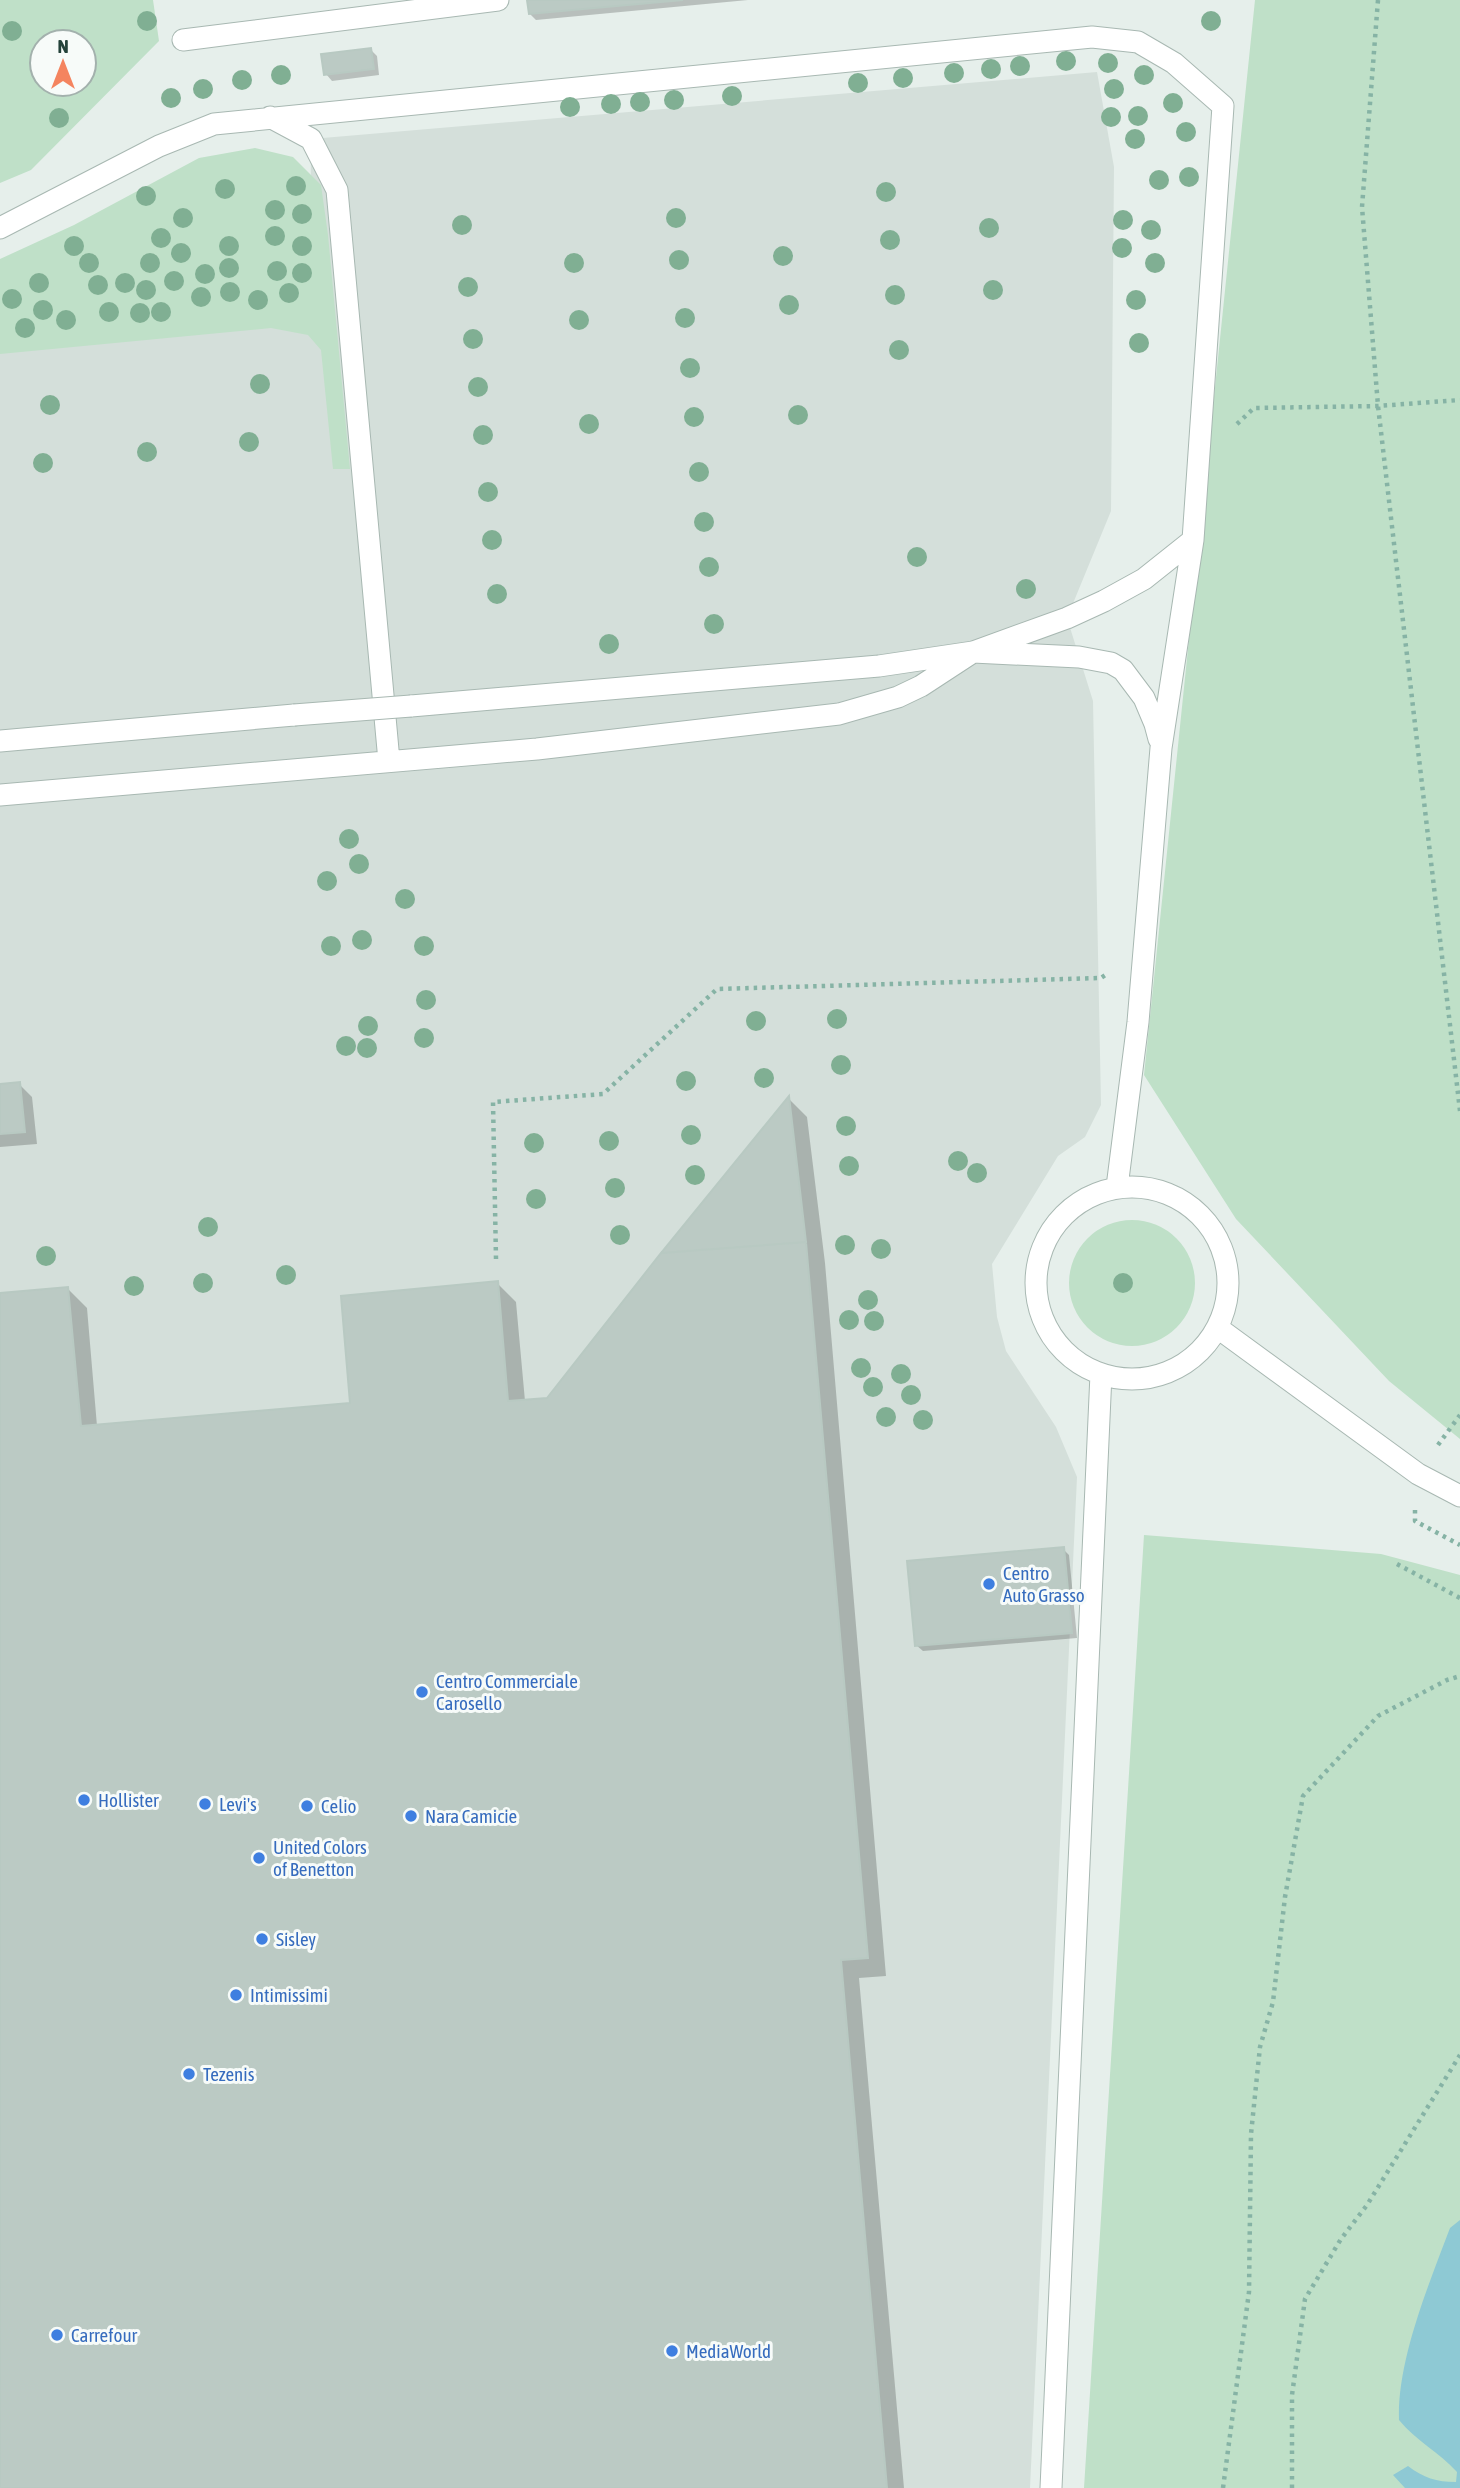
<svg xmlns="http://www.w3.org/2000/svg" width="1460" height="2488" viewBox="0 0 1460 2488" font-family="'Asap Condensed',sans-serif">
<rect width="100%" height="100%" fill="#e6efeb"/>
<!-- built -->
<path fill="#d4dfda" d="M1097 72 1114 167 1111 511 1067 618 1093 701 1101 1105 1085 1137 1058 1156 992 1264 997 1317 1006 1351 1056 1427 1077 1477 1030 2488H0V349L310 317 311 139Z"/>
<!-- green -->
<path fill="#bfe0c8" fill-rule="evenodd" d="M0 0H153L159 41 31 170 0 183ZM42 42H84V84H42Z
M1255 0H1460V1439L1389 1381 1236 1219 1144 1075Z
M255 148 293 157 321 185 328 235 350 469H333L321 350 308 335 271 328 0 354V259L74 225 199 158Z
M1069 1283a63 63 0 1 1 126 0a63 63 0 1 1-126 0Z
M1144 1535 1381 1554 1460 1575V2488H1084Z"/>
<!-- water -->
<path fill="#8ec9d4" d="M1460 2220V2488H1405L1393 2475 1408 2466C1424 2478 1436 2482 1456 2482L1457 2472C1439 2452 1417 2442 1399 2420 1397 2360 1429 2284 1450 2228Z"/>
<!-- shadow -->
<path fill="#0003" d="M529 0H748L536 20 530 14Z
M371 50 377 56 379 75 332 81 326 74Z
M19 1084 32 1097 37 1144 0 1147V1086Z
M789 1099 807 1117 825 1263 886 1976 859 1978 904 2488H0V1294L68 1289 87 1308 97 1426 352 1405 497 1283 516 1302 525 1401 548 1399Z
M1063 1549 1069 1555 1077 1638 923 1651 916 1645Z"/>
<!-- building -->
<path fill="#bbcac4" stroke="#b8c9c2" stroke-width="2" d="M527 0H683L529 14Z
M371 48 374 69 324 75 321 54Z
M20 1082 25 1132 0 1134V1084Z
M789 1096 806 1242 661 1253Z
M806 1242 868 1958 841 1960 887 2488H0V1293L68 1287 81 1426 350 1403 341 1296 498 1281 508 1401 547 1398 661 1253Z
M1064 1547 1072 1633 915 1646 907 1561Z"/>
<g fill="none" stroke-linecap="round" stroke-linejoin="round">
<defs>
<path id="service" d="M183 40 498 0
M270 117 311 139 337 190 389 761
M0 228 159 146 214 124 1092 37 1138 42 1174 63 1223 106 1193 540 1161 748 1138 1022 1117 1187
M411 706 879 666 973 652 1067 618 1104 601 1144 579 1193 540
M0 741 294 715
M0 795 537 749 839 714 898 697 921 686 973 652 1079 657 1111 663 1123 670 1144 698 1155 724 1159 739
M1036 1283a96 96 0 1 1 192 0a96 96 0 1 1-192 0Z
M1218 1328 1418 1474 1460 1496
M1051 2488 1101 1374"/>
</defs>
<!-- service casing -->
<use href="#service" stroke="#a8b8b2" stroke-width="23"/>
<!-- path -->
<path stroke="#86b3a5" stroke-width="4.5" stroke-dasharray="3.5 5" stroke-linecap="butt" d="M1378 0 1362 207 1378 406 1460 1111
M1237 424 1254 408 1378 406 1460 400
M496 1259 493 1102 603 1094 717 989 1101 978 1107 974
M1438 1445 1460 1415
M1415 1510V1521L1460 1545
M1397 1564 1460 1598
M1223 2488 1249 2292 1251 2134 1260 2047 1273 2002 1285 1897 1303 1796 1378 1716 1447 1680 1460 1676
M1292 2488V2395L1305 2299 1341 2239 1367 2205 1460 2055"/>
<!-- service -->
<use href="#service" stroke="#fff" stroke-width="21"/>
<defs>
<path id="service-bridge" d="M294 715 411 706"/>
</defs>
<!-- service-bridge casing -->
<use href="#service-bridge" stroke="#a8b8b2" stroke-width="23" stroke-linecap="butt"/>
<!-- service-bridge -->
<use href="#service-bridge" stroke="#fff" stroke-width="21"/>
</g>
<!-- trees -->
<g fill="#80af93">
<circle cx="147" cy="21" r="10"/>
<circle cx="1211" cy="21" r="10"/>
<circle cx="12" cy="31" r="10"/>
<circle cx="1066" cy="61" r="10"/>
<circle cx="1108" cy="63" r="10"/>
<circle cx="1020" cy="66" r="10"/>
<circle cx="991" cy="69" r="10"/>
<circle cx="954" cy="73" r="10"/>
<circle cx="281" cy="75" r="10"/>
<circle cx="1144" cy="75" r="10"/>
<circle cx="903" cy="78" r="10"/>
<circle cx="242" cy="80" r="10"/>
<circle cx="858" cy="83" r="10"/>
<circle cx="203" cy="89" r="10"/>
<circle cx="1114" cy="89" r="10"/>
<circle cx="732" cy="96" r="10"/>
<circle cx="171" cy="98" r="10"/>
<circle cx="674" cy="100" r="10"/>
<circle cx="640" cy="102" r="10"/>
<circle cx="1173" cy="103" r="10"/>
<circle cx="611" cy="104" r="10"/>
<circle cx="570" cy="107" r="10"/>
<circle cx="1138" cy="116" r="10"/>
<circle cx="1111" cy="117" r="10"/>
<circle cx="59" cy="118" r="10"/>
<circle cx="1186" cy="132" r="10"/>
<circle cx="1135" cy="139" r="10"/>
<circle cx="1189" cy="177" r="10"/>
<circle cx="1159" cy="180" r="10"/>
<circle cx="296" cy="186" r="10"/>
<circle cx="225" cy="189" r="10"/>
<circle cx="886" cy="192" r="10"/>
<circle cx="146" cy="196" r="10"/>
<circle cx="275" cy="210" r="10"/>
<circle cx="302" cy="214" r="10"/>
<circle cx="183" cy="218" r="10"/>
<circle cx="676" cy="218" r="10"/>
<circle cx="1123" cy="220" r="10"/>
<circle cx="462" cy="225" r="10"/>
<circle cx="989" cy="228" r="10"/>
<circle cx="1151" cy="230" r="10"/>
<circle cx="275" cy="236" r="10"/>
<circle cx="161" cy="238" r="10"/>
<circle cx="890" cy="240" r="10"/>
<circle cx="74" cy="246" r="10"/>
<circle cx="229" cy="246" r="10"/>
<circle cx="302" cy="246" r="10"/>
<circle cx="1122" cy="248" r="10"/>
<circle cx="181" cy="253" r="10"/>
<circle cx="783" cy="256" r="10"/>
<circle cx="679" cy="260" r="10"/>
<circle cx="89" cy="263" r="10"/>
<circle cx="150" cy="263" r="10"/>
<circle cx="574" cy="263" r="10"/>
<circle cx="1155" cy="263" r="10"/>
<circle cx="229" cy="268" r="10"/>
<circle cx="277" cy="271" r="10"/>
<circle cx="302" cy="273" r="10"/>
<circle cx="205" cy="274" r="10"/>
<circle cx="174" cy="281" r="10"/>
<circle cx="39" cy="283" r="10"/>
<circle cx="125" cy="283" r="10"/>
<circle cx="98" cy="285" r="10"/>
<circle cx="468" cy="287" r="10"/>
<circle cx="146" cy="290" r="10"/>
<circle cx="993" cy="290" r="10"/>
<circle cx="230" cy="292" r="10"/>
<circle cx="289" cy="293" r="10"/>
<circle cx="895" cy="295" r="10"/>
<circle cx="201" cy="297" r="10"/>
<circle cx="12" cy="299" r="10"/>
<circle cx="258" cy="300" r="10"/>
<circle cx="1136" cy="300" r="10"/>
<circle cx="789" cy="305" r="10"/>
<circle cx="43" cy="310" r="10"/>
<circle cx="109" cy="312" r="10"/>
<circle cx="161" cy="312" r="10"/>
<circle cx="140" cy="313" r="10"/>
<circle cx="685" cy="318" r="10"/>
<circle cx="66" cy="320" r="10"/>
<circle cx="579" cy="320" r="10"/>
<circle cx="25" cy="328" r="10"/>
<circle cx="473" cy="339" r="10"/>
<circle cx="1139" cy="343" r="10"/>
<circle cx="899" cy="350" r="10"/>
<circle cx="690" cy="368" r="10"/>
<circle cx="260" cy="384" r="10"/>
<circle cx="478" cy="387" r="10"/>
<circle cx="50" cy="405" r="10"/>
<circle cx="798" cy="415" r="10"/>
<circle cx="694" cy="417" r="10"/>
<circle cx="589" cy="424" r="10"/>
<circle cx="483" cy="435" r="10"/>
<circle cx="249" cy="442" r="10"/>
<circle cx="147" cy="452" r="10"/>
<circle cx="43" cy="463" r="10"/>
<circle cx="699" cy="472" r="10"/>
<circle cx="488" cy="492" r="10"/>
<circle cx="704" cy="522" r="10"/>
<circle cx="492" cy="540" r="10"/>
<circle cx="917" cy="557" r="10"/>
<circle cx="709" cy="567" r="10"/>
<circle cx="1026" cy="589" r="10"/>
<circle cx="497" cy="594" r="10"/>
<circle cx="714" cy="624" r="10"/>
<circle cx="609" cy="644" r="10"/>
<circle cx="349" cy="839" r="10"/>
<circle cx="359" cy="864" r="10"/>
<circle cx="327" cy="881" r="10"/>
<circle cx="405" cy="899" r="10"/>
<circle cx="362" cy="940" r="10"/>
<circle cx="331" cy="946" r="10"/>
<circle cx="424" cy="946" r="10"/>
<circle cx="426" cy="1000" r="10"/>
<circle cx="837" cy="1019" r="10"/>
<circle cx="756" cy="1021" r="10"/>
<circle cx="368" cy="1026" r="10"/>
<circle cx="424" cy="1038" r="10"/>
<circle cx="346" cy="1046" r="10"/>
<circle cx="367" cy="1048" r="10"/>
<circle cx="841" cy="1065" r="10"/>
<circle cx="764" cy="1078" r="10"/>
<circle cx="686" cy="1081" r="10"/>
<circle cx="846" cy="1126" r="10"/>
<circle cx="691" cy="1135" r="10"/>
<circle cx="609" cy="1141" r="10"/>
<circle cx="534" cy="1143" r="10"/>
<circle cx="958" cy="1161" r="10"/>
<circle cx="849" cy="1166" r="10"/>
<circle cx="977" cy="1173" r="10"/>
<circle cx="695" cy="1175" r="10"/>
<circle cx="615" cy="1188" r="10"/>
<circle cx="536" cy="1199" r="10"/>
<circle cx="208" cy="1227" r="10"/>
<circle cx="620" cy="1235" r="10"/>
<circle cx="845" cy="1245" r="10"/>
<circle cx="881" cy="1249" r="10"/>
<circle cx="46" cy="1256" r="10"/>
<circle cx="286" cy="1275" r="10"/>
<circle cx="203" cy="1283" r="10"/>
<circle cx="1123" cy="1283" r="10"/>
<circle cx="134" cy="1286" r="10"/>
<circle cx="868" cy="1300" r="10"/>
<circle cx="849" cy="1320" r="10"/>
<circle cx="874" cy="1321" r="10"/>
<circle cx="861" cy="1368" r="10"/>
<circle cx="901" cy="1374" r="10"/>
<circle cx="873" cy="1387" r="10"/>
<circle cx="911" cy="1395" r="10"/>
<circle cx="886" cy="1417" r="10"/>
<circle cx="923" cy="1420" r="10"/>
</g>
<!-- markers -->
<g fill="#3f7fe0" stroke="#f7fbf9" stroke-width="2.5">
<circle cx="989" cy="1584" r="7"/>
<circle cx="422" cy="1692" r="7"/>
<circle cx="84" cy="1800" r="7"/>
<circle cx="205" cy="1804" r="7"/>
<circle cx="307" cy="1806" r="7"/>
<circle cx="411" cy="1816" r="7"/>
<circle cx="259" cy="1858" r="7"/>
<circle cx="262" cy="1939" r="7"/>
<circle cx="236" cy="1995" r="7"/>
<circle cx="189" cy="2074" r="7"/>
<circle cx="57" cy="2335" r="7"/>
<circle cx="672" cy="2351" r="7"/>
</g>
<g text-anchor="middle" stroke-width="6" stroke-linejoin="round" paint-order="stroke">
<!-- shop labels -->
<g font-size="19" fill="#366cbe" stroke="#f7fbf9" text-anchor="start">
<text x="1003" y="1580">Centro<tspan x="1003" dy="22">Auto Grasso</tspan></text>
<text x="436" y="1688">Centro Commerciale<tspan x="436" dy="22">Carosello</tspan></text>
<text x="98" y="1807">Hollister</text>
<text x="219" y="1811">Levi's</text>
<text x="321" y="1813">Celio</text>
<text x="425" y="1823">Nara Camicie</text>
<text x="273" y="1854">United Colors<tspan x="273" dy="22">of Benetton</tspan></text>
<text x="276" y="1946">Sisley</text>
<text x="250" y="2002">Intimissimi</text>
<text x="203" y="2081">Tezenis</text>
<text x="71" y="2342">Carrefour</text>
<text x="686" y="2358">MediaWorld</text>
</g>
</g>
<!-- north arrow -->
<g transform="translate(63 63)"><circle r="33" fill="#f7fbf9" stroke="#a3b1ad" stroke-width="2"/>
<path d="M0-5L12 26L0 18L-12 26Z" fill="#f4845f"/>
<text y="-10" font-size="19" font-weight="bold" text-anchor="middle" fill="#24423a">N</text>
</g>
</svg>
